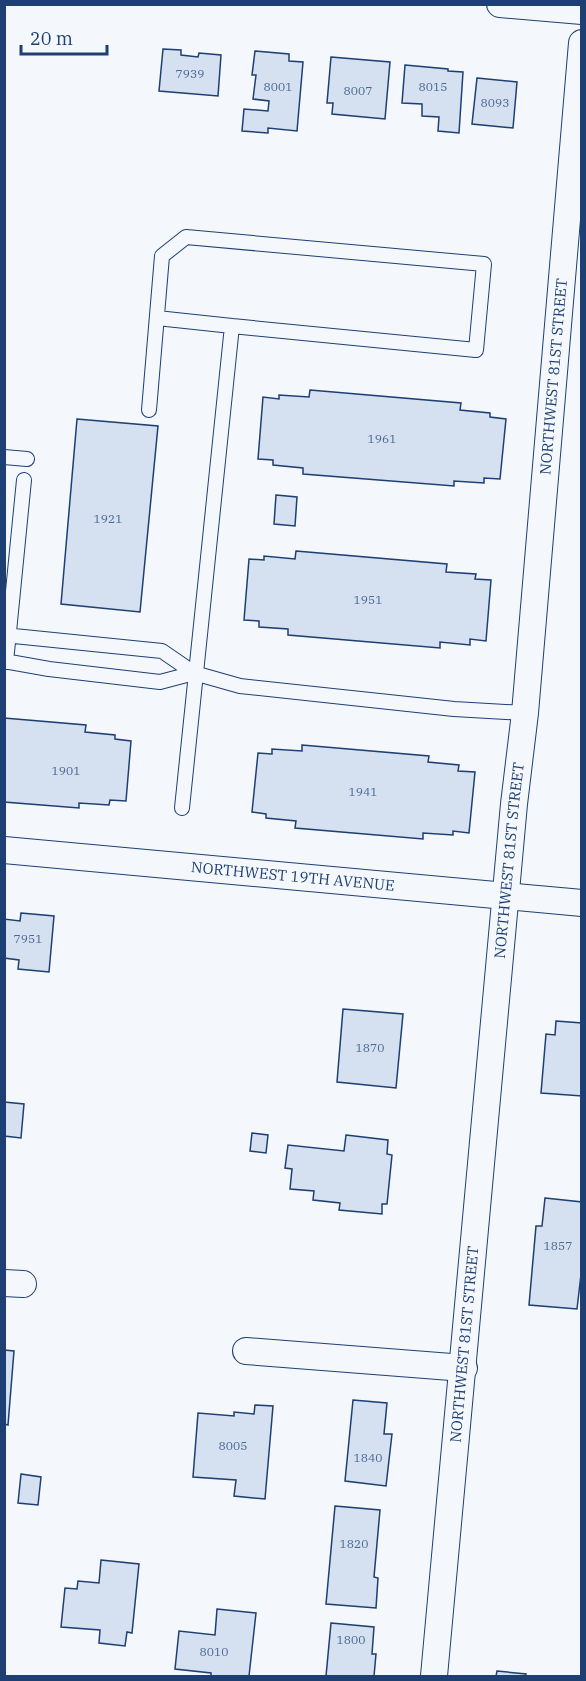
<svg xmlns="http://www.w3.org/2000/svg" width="586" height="1681" viewBox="0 0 586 1681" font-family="'IBM Plex Serif',serif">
<rect width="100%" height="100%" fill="#f4f7fb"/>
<!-- building -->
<path fill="#d5e0f0" stroke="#1d3f73" stroke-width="1.5" d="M163 49 181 50V55L198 57 199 53 221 55 218 96 159 91Z
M255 51 289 54V61L303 62 297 131 268 128V133L242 131 244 109 268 111 269 101 253 99 256 75H252Z
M331 57 390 62 385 119 332 114 333 103H327Z
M405 65 448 69V71L463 72 459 133 438 131 439 117 422 116V104L402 103Z
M477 78 517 82 513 128 472 124Z
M310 390 461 403 460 410 490 413V417L506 419 500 479 484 478V483L454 481V486L303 474V468L273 465V460L258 459 263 397 279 399V395L309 397Z
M77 419 158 426 140 612 61 604Z
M276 495 297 497 295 526 274 524Z
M296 551 447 564 446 572 476 574 475 579 491 580 486 641 470 639V645L440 642V648L288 635V629L259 627V621L244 620 249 559 264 560V556L295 559Z
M4 718 86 725 85 732 115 735V739L131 741 126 801 110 800 109 805 79 803V808L4 802Z
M302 745 429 756 428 762 459 765 458 771 475 772 469 833 453 831V835L423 833V839L295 828 296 821 266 818V814L252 812 258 753 272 754V749L302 751Z
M21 913 54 916 49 972 18 969 19 960 4 958V919L20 921Z
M343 1009 403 1014 396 1088 337 1082Z
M556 1021 582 1023V1096L541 1093 546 1034 555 1035Z
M4 1102 24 1104 21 1138 4 1136Z
M252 1133 268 1135 266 1153 250 1151Z
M346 1135 388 1140 387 1154 392 1155 387 1204H382V1214L339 1210 340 1203 313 1200 314 1191 290 1189 292 1169 285 1168 288 1145 344 1151Z
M545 1198 582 1202V1266L577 1309 529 1305 536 1226H542Z
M4 1350 14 1351 8 1425 4 1424Z
M353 1400 387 1403 384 1434H392L386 1486 345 1481Z
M255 1405 273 1406 265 1499 234 1496 236 1480 193 1477 198 1413 234 1416V1412L254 1414Z
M21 1474 41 1477 38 1505 18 1503Z
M335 1506 380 1510 374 1577 378 1578 376 1608 326 1604Z
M101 1560 139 1564 132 1633 127 1632 125 1646 99 1643 100 1630 61 1627 65 1588 77 1589 78 1581 99 1583Z
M217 1609 256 1613 249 1676H211V1673L175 1669 179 1631 215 1635Z
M331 1623 374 1627 372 1654H376L374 1676H326Z
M497 1671 526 1674 525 1676H496Z"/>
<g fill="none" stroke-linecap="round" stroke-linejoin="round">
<defs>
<path id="lane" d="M157 318 232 326
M149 410 162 256 186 237 484 264 476 350 232 326 182 808
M4 457 27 459
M4 635 162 651 194 673 240 686 454 709 525 713
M4 661 49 669 160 682 194 673
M6 662 24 480"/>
<g id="street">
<path d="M500 4 582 11"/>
<path id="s1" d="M4 850 582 903"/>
<path d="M4 1283 23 1284"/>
<path d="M246 1351 464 1368"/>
<path id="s2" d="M434 1676 514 804 525 713 582 43"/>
</g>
</defs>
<!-- lane casing -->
<use href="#lane" stroke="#1d3f73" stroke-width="16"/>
<!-- street casing -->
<use href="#street" stroke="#1d3f73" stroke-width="28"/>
<!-- lane -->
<use href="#lane" stroke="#f4f7fb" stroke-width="14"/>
<!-- street -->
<use href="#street" stroke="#f4f7fb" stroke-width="26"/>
</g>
<g text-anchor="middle" stroke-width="4.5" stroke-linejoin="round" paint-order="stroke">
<!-- number labels -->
<g font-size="12" fill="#4b6792">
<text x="190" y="78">7939</text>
<text x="278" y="91">8001</text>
<text x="433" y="91">8015</text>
<text x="358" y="95">8007</text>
<text x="495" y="107">8093</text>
<text x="382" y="443">1961</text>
<text x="108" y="523">1921</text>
<text x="368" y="604">1951</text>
<text x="66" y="775">1901</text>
<text x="363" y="796">1941</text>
<text x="28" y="943">7951</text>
<text x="370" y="1052">1870</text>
<text x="558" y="1250">1857</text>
<text x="233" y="1450">8005</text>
<text x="368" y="1462">1840</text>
<text x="354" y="1548">1820</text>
<text x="351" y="1644">1800</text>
<text x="214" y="1656">8010</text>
</g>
<!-- street labels -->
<g font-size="15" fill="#1d3f73" stroke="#f4f7fb">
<text dy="5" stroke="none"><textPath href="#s2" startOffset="1305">NORTHWEST 81ST STREET</textPath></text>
<text dy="5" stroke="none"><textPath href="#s2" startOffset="819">NORTHWEST 81ST STREET</textPath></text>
<text dy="5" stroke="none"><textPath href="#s1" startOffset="290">NORTHWEST 19TH AVENUE</textPath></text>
<text dy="5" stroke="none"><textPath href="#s2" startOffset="333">NORTHWEST 81ST STREET</textPath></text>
</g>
</g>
<!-- border -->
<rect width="586" height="1681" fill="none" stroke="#1d3f73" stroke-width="12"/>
<!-- scale -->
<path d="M21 45v9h86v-9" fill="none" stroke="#1d3f73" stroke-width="3"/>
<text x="30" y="45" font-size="18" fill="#1d3f73" stroke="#f4f7fb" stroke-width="4.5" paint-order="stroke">20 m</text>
</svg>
